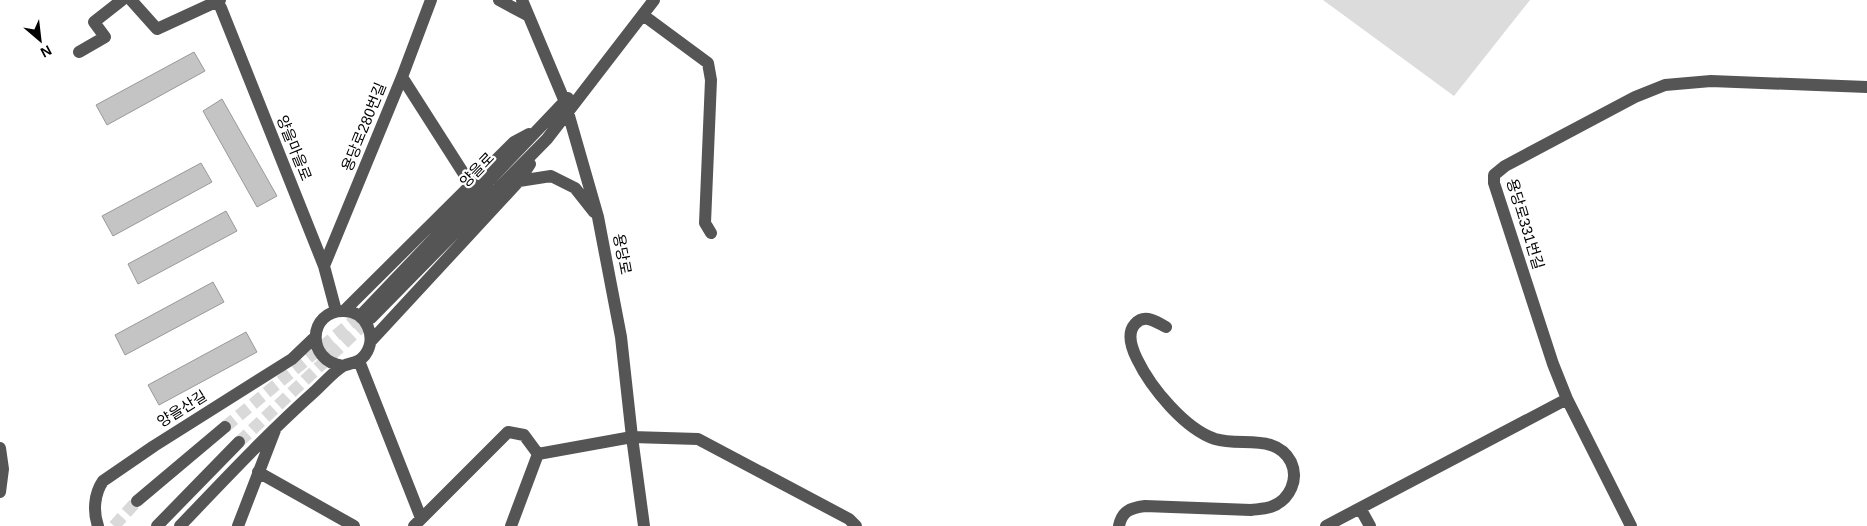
<svg xmlns="http://www.w3.org/2000/svg" width="1867" height="526" viewBox="0 0 1867 526" font-family="Arial,'Noto Sans KR',sans-serif">
<rect width="100%" height="100%" fill="#fff"/>
<!-- green -->
<path fill="#dcdcdc" d="M1323 0H1530L1454 96Z"/>
<!-- building -->
<path fill="#c4c4c4" stroke="#999" d="M194 52 205 71 107 125 96 105Z
M222 99 277 196 257 207 203 111Z
M201 163 212 182 113 236 102 216Z
M226 211 237 231 138 284 128 264Z
M213 282 224 302 125 355 115 335Z
M246 332 257 352 159 405 148 385Z"/>
<g fill="none" stroke-linecap="round" stroke-linejoin="round">
<!-- minor-tunnel -->
<path stroke="#d9d9d9" stroke-width="12" stroke-dasharray="12 6" stroke-linecap="butt" d="M225 427 363 313
M239 442 371 318
M114 526 137 501"/>
<!-- minor -->
<path stroke="#555" stroke-width="12" d="M131 0 157 29 220 0
M216 0 221 8 324 266 336 311
M499 0 527 15
M522 0 565 102 598 217 621 337 632 437 644 526
M643 15 708 63 711 80 705 223 711 233
M79 52 105 37 94 22 122 0
M402 77 471 185
M519 181 551 176 575 188 594 212
M324 266 402 77 431 0
M345 310 514 142 529 134
M363 313 568 98
M371 318 547 139 654 0
M371 341 519 181 530 164
M359 361 421 518
M0 448 3 469 0 492
M258 472 354 526
M137 501 225 427
M1360 508 1370 526
M98 526C93 512 94 494 103 481L154 446 292 359 315 337
M157 526 239 442
M180 526C224 480 267 434 314 392 322 385 334 371 343 366 351 362 358 364 365 355 378 337 366 311 344 311 308 310 305 361 343 366
M238 526 275 430
M414 526 508 432 524 435 538 454 632 437 698 439 849 519 856 526
M511 526 538 454
M1119 526C1122 511 1130 508 1145 506L1251 510C1258 509 1266 509 1273 506 1290 499 1299 479 1291 462 1276 433 1241 447 1215 439 1185 429 1151 388 1137 359 1132 349 1126 334 1135 324 1145 313 1156 322 1166 327
M1326 526 1567 399
M1631 526 1567 399 1553 364 1494 183V175L1505 166 1635 97 1665 85 1711 81 1867 87"/>
</g>
<g text-anchor="middle" stroke-width="4.5" stroke-linejoin="round" paint-order="stroke">
<!-- street labels -->
<g font-size="15" fill="#000" stroke="#fff">
<text transform="translate(364 127) rotate(-68)" y="5">용당로280번길</text>
<text transform="translate(294 148) rotate(68)" y="5">양을마을로</text>
<text transform="translate(477 170) rotate(-46)" y="5">양을로</text>
<text transform="translate(1525 224) rotate(73)" y="5">용당로331번길</text>
<text transform="translate(622 254) rotate(79)" y="5">용당로</text>
<text transform="translate(182 409) rotate(-32)" y="5">양을산길</text>
</g>
</g>
<!-- north arrow -->
<g transform="translate(40 40) rotate(152)" stroke="#ffffff" stroke-width="4" paint-order="stroke">
<path d="M0-4L9 19L0 12L-9 19Z" fill="#000000"/>
<text y="-8" font-size="14" font-weight="bold" text-anchor="middle" fill="#000000">N</text>
</g>
</svg>
